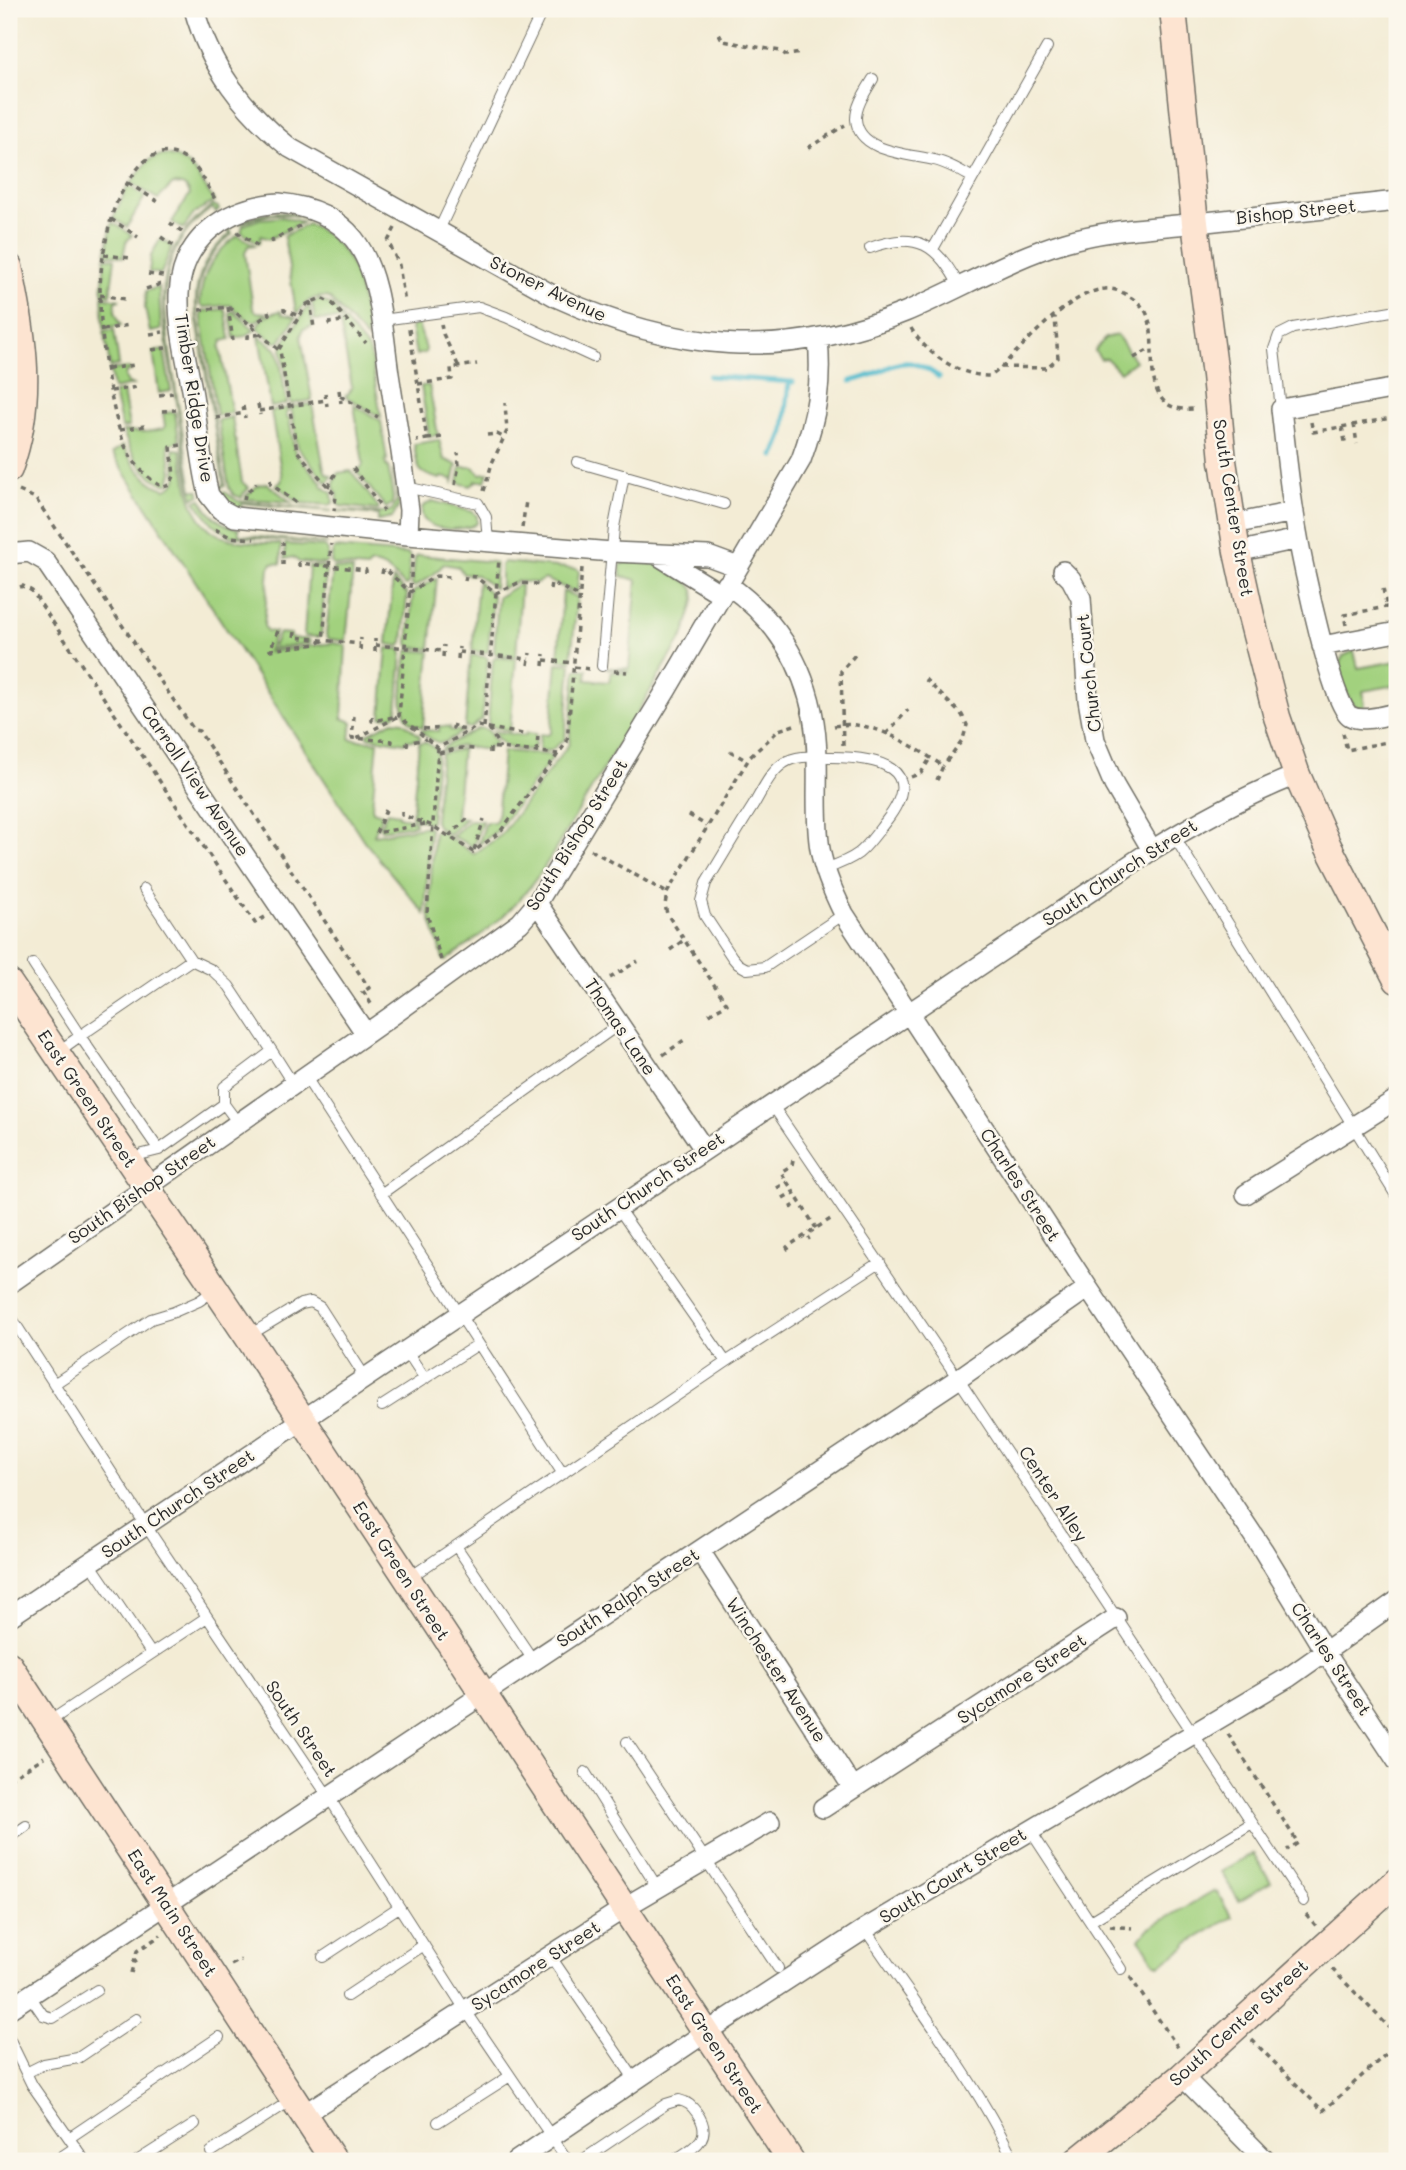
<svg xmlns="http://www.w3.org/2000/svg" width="1406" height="2170" viewBox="0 0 1406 2170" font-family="Mali,sans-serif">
<rect width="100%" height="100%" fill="#fbf7ec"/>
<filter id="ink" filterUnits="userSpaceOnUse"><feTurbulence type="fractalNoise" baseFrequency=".0143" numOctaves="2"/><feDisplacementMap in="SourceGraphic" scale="14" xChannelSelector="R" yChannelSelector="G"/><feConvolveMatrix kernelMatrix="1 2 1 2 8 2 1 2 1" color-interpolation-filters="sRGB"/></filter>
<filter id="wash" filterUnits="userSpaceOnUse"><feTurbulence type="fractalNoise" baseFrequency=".00686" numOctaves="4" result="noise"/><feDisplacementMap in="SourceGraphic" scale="28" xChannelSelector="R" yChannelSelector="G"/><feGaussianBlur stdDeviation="1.57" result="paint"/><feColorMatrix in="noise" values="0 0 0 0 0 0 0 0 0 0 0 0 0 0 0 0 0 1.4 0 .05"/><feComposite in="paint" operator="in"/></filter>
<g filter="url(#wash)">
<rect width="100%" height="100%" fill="#f3ecd5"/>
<!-- green -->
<path fill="#a2d17e" stroke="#667e54" stroke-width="2" d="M161 155C190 155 200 179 214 201L194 214 183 229 172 222 190 194C187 186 182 184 173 184L158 199 131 183 149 160Z
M128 186 145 196 127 227 113 218Z
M213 205 218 207 219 210 216 212 212 208C149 252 164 313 174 379 180 416 186 453 192 490H198L200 495 193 498C184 467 182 434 177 402 165 330 141 256 213 205Z
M276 212C360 217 363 279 374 345 368 334 367 309 365 293 356 248 325 213 276 214 261 214 247 222 235 224L254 216Z
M282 217 303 222 269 239 261 236 259 243 241 232 243 225 260 219Z
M112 222 132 235 126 242 123 257 106 254Z
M308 224C345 241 357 268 363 306 365 317 368 329 367 339L329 298C314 294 306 301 298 313L296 312 284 236Z
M229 227 232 234C205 256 193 284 198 319L225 485 218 490 217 487 224 485 197 319C192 284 202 256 230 234L227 228Z
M238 235 255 245 248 246 245 253 253 308 256 312 267 313 256 321H250L230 305 204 307 200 304C201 273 214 253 238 235Z
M160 239 172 246 161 274 149 272 151 256Z
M105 257 115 259 110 295 102 294Z
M159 287 161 330 150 332 145 308 146 291Z
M102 297 120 300 116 301 115 312 121 325 104 328Z
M320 300 332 305 343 319 315 320 312 302Z
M309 305 313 326 303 329 301 336 312 400 291 404 282 351 283 344Z
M224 309 226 312 230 339 222 341 220 348 232 413 217 415 201 314 204 311Z
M233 311 255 330 245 336 234 338 230 312Z
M281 311 282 314 296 317 280 342H274L257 328C259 318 273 312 281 311Z
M346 322 370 352 381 417 345 396 349 393 352 387 340 323Z
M418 324 426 349 425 353 416 355 411 327Z
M114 330 119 365 110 367 104 331Z
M1117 335 1135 361 1120 372 1106 358 1101 359 1095 351 1105 338Z
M259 336 276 349 279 355 287 404 271 407Z
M164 350 171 391 159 393 153 352Z
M129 368 131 371 126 372 125 377 128 383 133 385 113 389 110 370Z
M429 385 438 435 429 436 421 386Z
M123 391 129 427 122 428 114 393Z
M312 404 324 469 326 473 332 476 327 483 298 448 291 407Z
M354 405 381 421 387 460 385 461 386 466H388L393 498 392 504 386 508 356 471 362 467 363 463Z
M288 408V412L286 413 287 418H289L295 453 322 483 321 485 332 493 333 503 330 505 300 503 276 485 281 482 282 477 271 411Z
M175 412 179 441 168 445 172 472 169 483 165 484C142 476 130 452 123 431L146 432 163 429 165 426 163 413Z
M232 417 242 482 249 488 243 494 242 498 234 495 229 488 218 420Z
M439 440 444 459 457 465 453 482 452 479 441 477 440 479C415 473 418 468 414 444Z
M123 446C132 463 146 485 166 489L173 485 177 477 173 449 181 450C186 482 189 525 226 538 243 544 264 542 281 544V564L272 563 269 568 264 626 267 631 275 632 268 652 333 643 346 645 342 718 352 722 350 739 378 742 372 807 373 811 382 814 374 835 428 826 430 829 425 914 364 841 112 453Z
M461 467H473L480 474 488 473 485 481H476L471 486 458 483Z
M393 470 399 506 392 518 378 521V515L337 511 381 513 392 510 397 500Z
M351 471 379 508 378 510 340 506 337 503 338 494C331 487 334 481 338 473Z
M268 483 269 485 291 502 246 499V496L258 485Z
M225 492 238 501 332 511 242 503 241 510 228 504 219 493Z
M201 499C209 516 221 525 239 529V535L328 544 231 536 213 524 195 501Z
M433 501 473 512 477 516V523C469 532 413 534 423 506Z
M285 544 325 547 328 551 327 562 324 564 299 562 293 557 285 559Z
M335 548 408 554 410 557 408 585 405 586C395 576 385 564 371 564L367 568 333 565 331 562 333 550Z
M418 555 493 562 496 564 494 588 477 575 463 574 459 567 444 564 434 574 414 587 412 586 415 558Z
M626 561 656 564 689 583 694 590 695 599 684 634 552 855C522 905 492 928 445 961L443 959 429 914 434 831 438 830 474 854 501 835 569 744 576 669 587 670 586 680 609 682 611 672 628 673V671L606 668H629L637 580 621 576 620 566Z
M504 562 577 569 579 571 577 593 545 579 537 583 517 581 501 589V565Z
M309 566 324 567 326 570 321 635 318 637 304 636Z
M333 568 353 570 346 641 329 639 326 635Z
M437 578 430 649 410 647 408 643 413 592Z
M393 579 407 594 403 643 400 646 387 644Z
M478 581 493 596 488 651 486 653 472 651Z
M518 585H521L516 656 496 654 494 651 498 597Z
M563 591 577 597 571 661 558 659Z
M279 633 291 634V638L309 640 310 643 272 649Z
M387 648 400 649 402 653 397 712 393 716 381 717Z
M409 650 430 652 423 727C391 724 405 677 407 653Z
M1354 651 1358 668 1397 661V685L1363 691 1365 708 1357 707C1345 698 1336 670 1343 656Z
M471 655 486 657 488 660 482 719 471 728 465 727Z
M495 657 516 659 510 731 490 726 488 722 493 660Z
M557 663 571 664 565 739 550 751 539 750 540 734 548 735 551 732Z
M393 721 403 722 420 736V739L405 741V743L368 737 367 734Z
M439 726 450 727V730L464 731C441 744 443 749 421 732L422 730 439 731Z
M479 728 488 730 495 742V746H488V750L460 746 441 751 445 746Z
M493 731 525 736 526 733 536 734 534 750C514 748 504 752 493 731Z
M426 742 436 749 437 754 431 821 429 823 412 817 419 743Z
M462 749 456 817 466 818 449 834 437 826 435 821 441 754Z
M503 751 551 755 553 757 497 831 478 845 486 822H494L497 819Z
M387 812 399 814V816L415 821V825L381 830 380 827Z
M470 820 482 821 473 847 452 836Z
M1253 1853 1271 1882 1239 1901 1221 1872Z
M1213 1891 1217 1892 1232 1917 1187 1944 1186 1947 1159 1965 1155 1963 1140 1939 1148 1929Z"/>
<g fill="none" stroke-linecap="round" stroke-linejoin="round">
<!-- stream -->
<path stroke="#4fbacc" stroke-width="5" d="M709 376 793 382
M851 381C892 374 897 346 939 377
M774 456 784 431 789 382"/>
</g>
</g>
<g filter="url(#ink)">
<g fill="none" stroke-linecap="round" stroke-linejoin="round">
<defs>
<path id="lane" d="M873 79C866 91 856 105 856 119 858 153 911 154 934 160 948 163 961 171 973 178
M438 232 543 9
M870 248C916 230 939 245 960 288
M933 249 1047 47
M382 320 479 307 506 317 593 357
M1281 409 1274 349 1279 335 1293 328 1397 310
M577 462 724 504
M406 487 478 503 486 517 488 542
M602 666 614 527 624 475
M1174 836 1397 1197
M825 869C862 856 863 851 886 821 928 767 876 757 831 757 817 757 797 754 784 763 770 772 762 791 753 806 737 831 722 857 706 883L701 901 705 916 732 957 738 964 747 969 765 967 844 914
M144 889 191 960
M33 964 80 1036 191 960 212 970 229 986 272 1051
M59 1051 80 1036 159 1150
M305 1076 563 1474
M773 1106 965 1389 1304 1901
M238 1123 224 1104V1087L272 1051 293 1084
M130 1163 143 1154 159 1150 224 1104
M381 1194 618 1025
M618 1208 726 1362
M9 1314 154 1538 328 1796 466 2011 568 2161
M248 1336 301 1304 311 1302 320 1307 365 1377
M406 1350 425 1379
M54 1384 151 1319 174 1312 199 1301 215 1290
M382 1406 477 1345
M456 1546 533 1660
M90 1563 151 1653
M409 1578 726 1362 880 1262
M47 1723 207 1617
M627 1742 778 1968
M585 1772 657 1887
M1030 1830 1121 1969
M9 1838 26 1826
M1091 1921 1252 1823
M865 1929C915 2004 976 2080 1014 2161
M323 1957 399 1907
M551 1957 635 2080
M30 1996 43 2015 53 2018 97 1990
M347 1996 424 1945
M9 2038 32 2085 85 2161
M26 2073 44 2064 78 2058 136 2019
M438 2122 510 2076
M69 2138 219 2037
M211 2152 293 2099
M55 2161 76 2147
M137 2161 195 2124
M581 2161 666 2104 679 2100C688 2102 692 2106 697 2113 715 2139 693 2148 673 2161"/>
<path id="street" d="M194 9C210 67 243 110 290 148L556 297C674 351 782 362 905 312 958 290 1010 258 1065 242 1108 229 1153 228 1197 223 1264 216 1330 208 1397 201
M279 203C308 206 335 215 354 239 381 273 383 333 389 374 395 412 401 449 406 487L409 510 408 535 235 517 220 509 209 495C201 463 198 428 193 395 187 362 178 328 179 294 182 238 226 207 279 203Z
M1397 388 1281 409C1286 451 1290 495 1298 537 1302 562 1333 708 1350 716 1363 723 1384 715 1397 713
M1233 524 1294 512
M408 535 612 552 708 556 738 567
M1237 552 1298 539
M9 554 29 552 45 561 366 1034
M659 556 721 594
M1063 571 1071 579 1081 598 1088 700 1095 740 1114 785 1152 850
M727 584C786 626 816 685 817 758 818 788 815 819 820 849 824 872 834 894 844 914L1088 1288 1263 1550 1325 1652 1397 1761
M1322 646 1397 632
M537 903 704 1149
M1246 1194 1397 1099
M9 1284 390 1017 520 923 537 903 667 689 801 460C817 416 822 384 818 338
M700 1551 853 1788
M9 1617 1152 850C1199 821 1246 795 1297 775
M823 1808 1116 1618
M9 2009 958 1379 1088 1288
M1182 2076 1266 2161
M304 2114 637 1900 770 1822
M516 2161 696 2039 865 1929 1289 1677 1397 1601"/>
<path id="secondary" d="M1173 9 1195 223 1215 375 1223 461 1237 552 1251 616 1277 717 1297 775 1328 846 1397 980
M9 267C24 337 34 400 9 469
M9 983 248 1337 791 2161
M9 1665 334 2161
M1077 2161 1182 2076 1397 1881"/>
</defs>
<!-- lane casing -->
<use href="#lane" stroke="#716f66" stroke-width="12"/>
<!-- street casing -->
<use href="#street" stroke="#716f66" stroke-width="22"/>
<!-- secondary casing -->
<use href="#secondary" stroke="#716f66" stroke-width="29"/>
<!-- path -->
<path stroke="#716f66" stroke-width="3.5" stroke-dasharray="5 5" stroke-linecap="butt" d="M719 34 723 41 780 51 786 55 802 53
M808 148 845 125
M128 183 160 203
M111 219 138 237
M170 223 183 232
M395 228 388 241 399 265 405 303
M237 232 258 246
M161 237 174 246
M273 243 272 240 300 226
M104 255 131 258
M148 274 163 276
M146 289 161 284
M100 295 125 299
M310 301 314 328
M228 307 233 341
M284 308V310L299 316
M199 310 228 307 233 310 280 351 297 451 336 496 334 511
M441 324 443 334 459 367
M330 325 329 323 347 320
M251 326 269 314 268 311
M911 328C926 354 959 376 990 376 999 371 1006 362 1014 354 1035 333 1074 291 1105 289 1114 288 1123 292 1130 297 1136 301 1142 305 1146 312 1162 343 1133 414 1194 409
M409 329 427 439 416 441
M102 330 129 325
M150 334 163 332
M248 339V336L261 334
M279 349 307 304 321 298 333 304 366 343
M152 350 166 348
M1134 358 1151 348
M1001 367 1046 368 1058 358 1055 317
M108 369 135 365
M418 384 452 379 451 368 477 364
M339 390 341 403
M111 391 138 387
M325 393 327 406
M159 395 173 393
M340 396 378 417
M258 404 260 415
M243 406 245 418
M162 411 176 410
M259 411 326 400
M216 418 245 413
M1311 422 1313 432 1397 417
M1354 424 1357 444
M1342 427 1346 446
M120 430 145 426
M487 435 497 434 505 438
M427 439 442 437
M181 445 171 447 174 476 170 485 163 487C149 480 137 467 129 454 111 422 99 329 100 292 100 268 105 242 111 219 115 202 125 186 135 172 148 154 166 146 185 159 200 168 208 187 216 201
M353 468 384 511
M270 480 271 484 299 505
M455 485 459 466 458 453
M328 487 337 471
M19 491 35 498 194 730 199 731 369 988 361 993
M484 491 492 463 507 431 505 403
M244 500 245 495 256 483
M522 528 526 501
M215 529 230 537 254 539
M413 553 399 716 438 748
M283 565V542
M299 567V563L366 570V573
M382 574 383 569H385L410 592 436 576 450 577V580
M465 581 466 576 476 577 496 593 518 583 536 584 535 587
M20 587 23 586 32 591 255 923 265 917
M550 589 551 583H553L579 596
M1383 589 1387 607
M1346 625 1344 615 1397 605
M278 631 270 650 316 644 323 641 331 544
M295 632 294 637 360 644
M375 645 443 651
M360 650 361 638
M375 652V639
M459 652 529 659
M443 657 444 645
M458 659 459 647
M544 660 574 663
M528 665 530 653
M543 666 544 654
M574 667 589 669
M614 671 627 672
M925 679 962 715 967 725 963 739 943 766
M354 716 352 738 392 741 391 745
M372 717V721L394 717
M454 724 453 728 468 730
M834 726C872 718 913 746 943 766L937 780
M484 727 499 559
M413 728 436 729V723
M489 728 500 748
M1343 733 1347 750 1397 740
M886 734 908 710
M357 738 399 716
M843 745 841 671 855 655
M407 746V743L426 739
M730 751 747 761
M537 752 538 732
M439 753 461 748 474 749V752
M490 753V747L558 754
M911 777 921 773 931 757
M386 810 376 833 425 824
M402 811V815L433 826 473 852 500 832 558 754 567 742 582 568
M689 815 707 826
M449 836 469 817
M474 850 484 819
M591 850 667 893
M670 950 684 940
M441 960 427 914 438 748 478 726 523 734V730
M610 978 638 961
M363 991 373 1007
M709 1014 727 1004 667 914 665 905 667 893 750 757 779 730 797 724
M663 1055 687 1038
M793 1160 792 1165 781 1172 816 1228
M777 1188 787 1182
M783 1198 793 1192
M790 1208 800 1202
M808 1239 810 1238
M789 1250 787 1247 832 1218
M1228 1734 1298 1843 1287 1850
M9 1779 44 1757
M1306 1914 1317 1927
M1110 1926 1132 1928
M134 1959 139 1966
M231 1965 241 1960
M1332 1969 1397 2035
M131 1973 137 1951 161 1935
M1130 1977 1179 2049
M1252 2040 1323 2111 1397 2044
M380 2161 387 2157"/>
<!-- lane -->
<use href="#lane" stroke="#fff" stroke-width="10"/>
<!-- street -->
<use href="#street" stroke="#fff" stroke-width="19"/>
<!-- secondary -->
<use href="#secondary" stroke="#fde4d1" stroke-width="26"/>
</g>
</g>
<g text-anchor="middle" stroke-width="5" stroke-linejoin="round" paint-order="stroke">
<!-- street labels -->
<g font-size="18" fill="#2b2b2b" stroke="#fbf7ec">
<text transform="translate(1296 212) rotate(-6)" y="6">Bishop Street</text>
<text transform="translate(548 289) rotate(26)" y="6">Stoner Avenue</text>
<text transform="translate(194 398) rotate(81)" y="6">Timber Ridge Drive</text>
<text transform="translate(1233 508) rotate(81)" y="6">South Center Street</text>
<text transform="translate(1089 673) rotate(-96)" y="6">Church Court</text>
<text transform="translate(195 781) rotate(56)" y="6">Carroll View Avenue</text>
<text transform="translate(577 835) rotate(-58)" y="6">South Bishop Street</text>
<text transform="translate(1120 873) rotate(-33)" y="6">South Church Street</text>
<text transform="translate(620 1027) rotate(56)" y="6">Thomas Lane</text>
<text transform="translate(87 1099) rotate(56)" y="6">East Green Street</text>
<text transform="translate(1020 1185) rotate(57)" y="6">Charles Street</text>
<text transform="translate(648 1187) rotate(-34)" y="6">South Church Street</text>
<text transform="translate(142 1190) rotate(-35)" y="6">South Bishop Street</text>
<text transform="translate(1053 1494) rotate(57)" y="6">Center Alley</text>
<text transform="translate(178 1504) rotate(-34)" y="6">South Church Street</text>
<text transform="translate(401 1571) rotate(57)" y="6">East Green Street</text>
<text transform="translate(628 1598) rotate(-33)" y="6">South Ralph Street</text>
<text transform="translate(1331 1659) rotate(57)" y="6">Charles Street</text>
<text transform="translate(776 1670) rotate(57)" y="6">Winchester Avenue</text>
<text transform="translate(1022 1679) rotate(-33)" y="6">Sycamore Street</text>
<text transform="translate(301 1729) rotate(56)" y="6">South Street</text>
<text transform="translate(953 1876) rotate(-31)" y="6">South Court Street</text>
<text transform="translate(172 1913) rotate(57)" y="6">East Main Street</text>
<text transform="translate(536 1966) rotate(-33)" y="6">Sycamore Street</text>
<text transform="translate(1239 2023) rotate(-42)" y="6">South Center Street</text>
<text transform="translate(714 2044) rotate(57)" y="6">East Green Street</text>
</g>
</g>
<!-- margin -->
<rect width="1406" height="2170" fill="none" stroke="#fbf7ec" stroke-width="35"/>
</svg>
